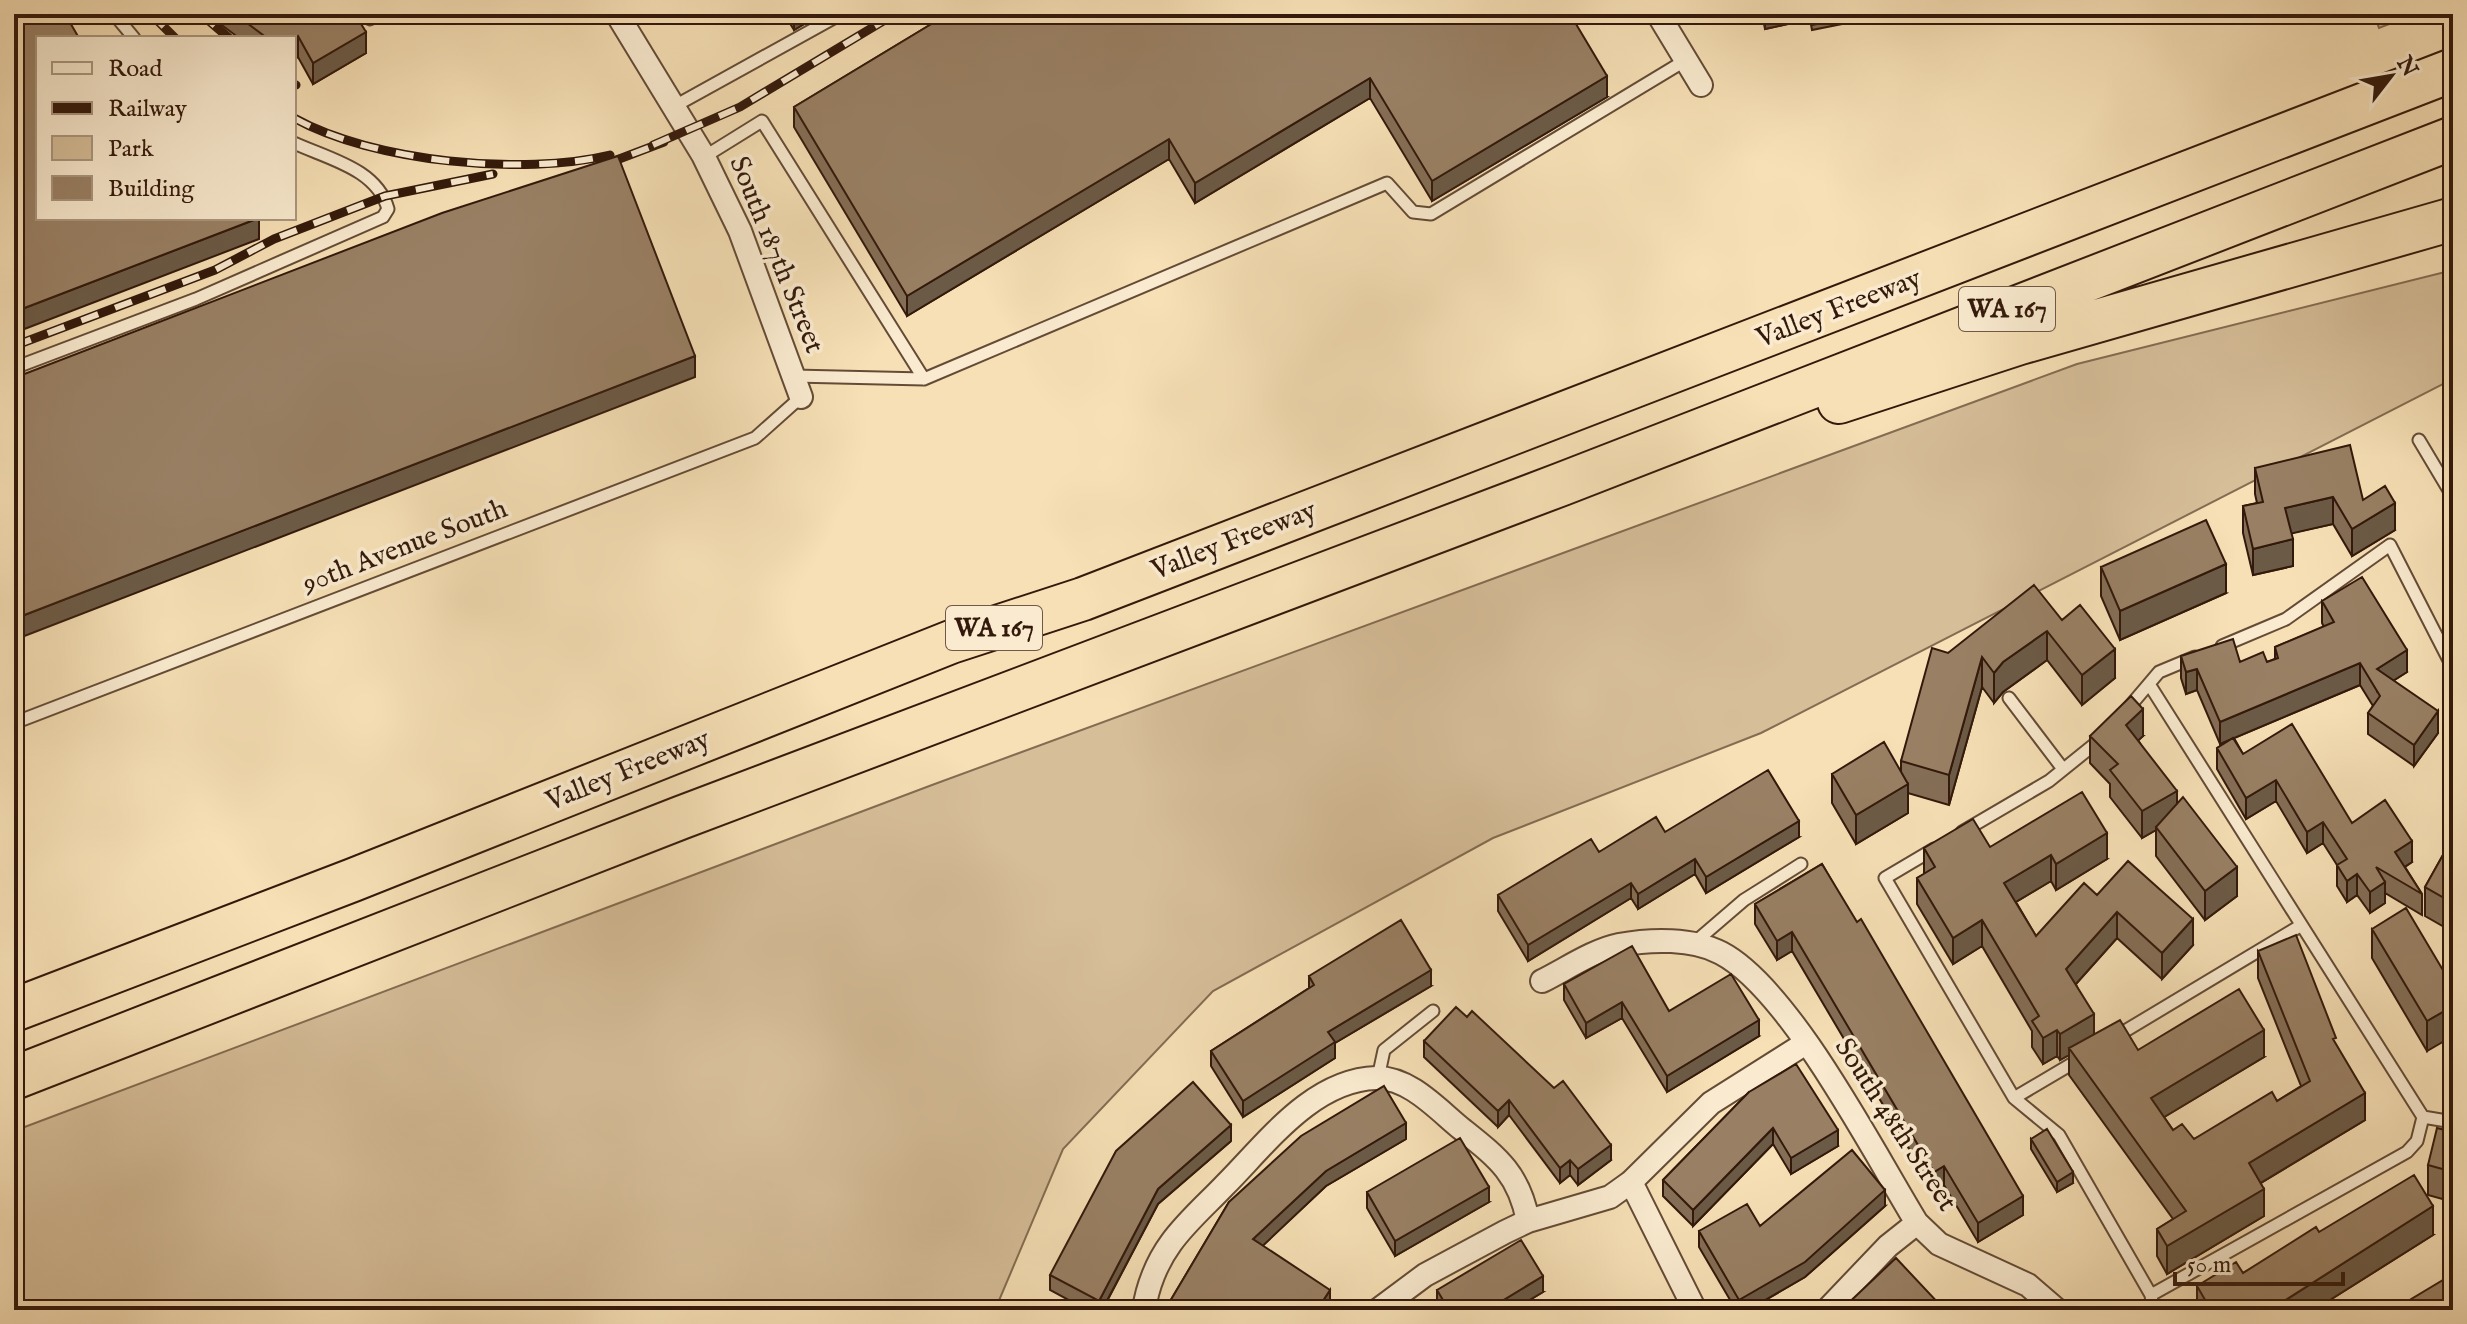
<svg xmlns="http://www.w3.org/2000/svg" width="2467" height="1324" viewBox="0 0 2467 1324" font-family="'IM FELL English',serif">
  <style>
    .green { fill: #d6be99; stroke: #846c52; stroke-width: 2 }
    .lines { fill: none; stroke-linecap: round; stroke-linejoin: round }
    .lane-casing { stroke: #644b36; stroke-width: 15 }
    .street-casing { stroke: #644b36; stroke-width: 26 }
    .highway-casing { stroke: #33190b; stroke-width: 46 }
    .lane { stroke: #faebd0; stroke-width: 11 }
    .street { stroke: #faebd0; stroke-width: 22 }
    .highway { stroke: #f7e0b6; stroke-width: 42 }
    .rail-casing { stroke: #33190b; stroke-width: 9 }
    .rail { stroke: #faebd0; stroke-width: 6; stroke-dasharray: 18; stroke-linecap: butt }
    .wall { fill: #846e56; stroke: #33190b; stroke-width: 2 }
    .shaded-wall { fill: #6b5a46; stroke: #33190b; stroke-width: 2 }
    .building { fill: #998064; stroke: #33190b; stroke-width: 2 }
    .labels { text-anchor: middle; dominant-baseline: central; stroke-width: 7; stroke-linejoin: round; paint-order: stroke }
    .shield { fill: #faebd0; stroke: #6f5846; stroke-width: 2 }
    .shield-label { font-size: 26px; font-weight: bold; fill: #33190b }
    .street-label { font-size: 28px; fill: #33190b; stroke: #faebd0 }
  </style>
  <rect width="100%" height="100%" fill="#f7e0b6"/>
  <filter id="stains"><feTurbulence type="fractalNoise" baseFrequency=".0025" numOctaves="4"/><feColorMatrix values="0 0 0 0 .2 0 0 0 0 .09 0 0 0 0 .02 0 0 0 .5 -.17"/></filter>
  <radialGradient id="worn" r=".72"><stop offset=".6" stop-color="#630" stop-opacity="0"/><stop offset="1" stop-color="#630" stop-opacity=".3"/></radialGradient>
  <path class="green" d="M2374,14H2415L2379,28Z
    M2453,270V379L1761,733L1493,838L1213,991L1063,1149L995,1310H14V1131L932,785L2077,364Z"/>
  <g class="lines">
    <defs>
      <path id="lane" d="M114,14L134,38
        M370,19L378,14
        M673,107L841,14
        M704,157L762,121L924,379L1387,183L1413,212L1431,214L1686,60
        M14,368L196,299L383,217L388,209C377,169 329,159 294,143
        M794,376L924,379
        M2419,440L2453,497
        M2222,646L2286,619L2390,545L2453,668
        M2149,684L2423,1117L2417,1141L2407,1152L2151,1295
        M2009,698L2063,769
        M2125,712L2159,672L2195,657
        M14,723L755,438L801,397
        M1962,832L2049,781L2101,739
        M1934,849L1885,878L2014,1098L2059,1135L2151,1295L2153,1310
        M1694,943L1744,900L1801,864
        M2115,1037L2300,926
        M1378,1078L1384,1050L1433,1011
        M2014,1098L2080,1059
        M2423,1117L2453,1122"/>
      <path id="street" d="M617,14L703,155L740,231L801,397
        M1658,14L1701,85
        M1542,981C1566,969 1594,950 1619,945C1651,939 1693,938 1721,953C1790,989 1874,1153 1917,1223L1939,1244L2028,1285L2057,1310
        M1631,1182L1695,1310
        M1144,1310C1147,1287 1157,1262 1171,1243C1186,1222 1207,1204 1225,1185C1266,1144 1312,1080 1376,1078C1410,1077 1439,1111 1463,1130C1498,1158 1519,1174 1528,1221
        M1378,1310L1425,1275L1505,1232L1528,1221L1610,1197L1631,1182L1711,1103L1806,1043
        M1827,1310L1888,1246L1917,1223"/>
      <path id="highway" d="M1839,402L2020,343L2453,219
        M14,1010L353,880L951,642L1083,599L2453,70
        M14,1078L680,818L1562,484L2453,138"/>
    </defs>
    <use href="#lane" class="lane-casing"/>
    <use href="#street" class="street-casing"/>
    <use href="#highway" class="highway-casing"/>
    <use href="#lane" class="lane"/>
    <use href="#street" class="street"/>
    <use href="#highway" class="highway"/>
    <defs>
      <path id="rail" d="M151,14L175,38
        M201,14L229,38
        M294,84L296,85
        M294,118C373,162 523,176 610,155
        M653,145L740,107L895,14
        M598,167L664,142
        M14,346L215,270L274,239L385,196L493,174"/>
    </defs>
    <use href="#rail" class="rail-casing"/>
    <use href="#rail" class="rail"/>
  </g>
  <path class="wall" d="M207,14H365L358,19L366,53L313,84L298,57L294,59V38H239Z
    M784,14H821L794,30Z
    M948,14L1607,97L1432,201L1370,98L1195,203L1169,159L907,316L794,127V107Z
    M1762,14H1892L1812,30L1810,19L1765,29Z
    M2255,468L2363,500L2395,530L2352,556L2333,524L2291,533L2293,566L2253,575L2243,533V506L2257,503L2255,494Z
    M2101,567L2226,593L2120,640L2101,596Z
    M2322,601L2407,672L2393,681L2438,733L2414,766L2368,734V713L2373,706L2360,685L2234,738L2243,754L2412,862L2405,867L2422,894V915L2385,893V903L2370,913L2357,895L2347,902L2337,886V865L2323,843L2307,853L2276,801L2246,819L2217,769V748L2232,739L2220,744L2197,690L2186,694L2181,678V656L2240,662H2267L2275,659V647L2324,627L2322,623Z
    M2062,620L2115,678L2082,705L2047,660L2003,692L1994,703L1982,687L1949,805L1908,793V813L1856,844L1832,803V774L1901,771V761L1948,653Z
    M2090,736H2143L2138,740L2177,804L2237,896L2205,920L2156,856V830L2142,838L2110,797V784L2090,763Z
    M1665,832L1799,837L1706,893L1695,874L1638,909L1631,898L1528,961L1498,911V895L1599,852Z
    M2453,837V932L2425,916V887Z
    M1990,847L2107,859L2056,890L2051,881L2016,902L2036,936L2097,895L2193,945L2162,979L2117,938L2076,984L2094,1034L2138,1050L2264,1057L2164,1117L2173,1130L2194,1139L2277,1101L2301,1086L2258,978V951L2336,1045L2365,1120L2261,1183L2264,1216L2167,1274L2157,1256V1229L2173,1219L2069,1075V1055L2060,1060L2057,1056L2043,1064L2032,1047V1031L1982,946L1953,964L1917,904V878L1924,874V848Z
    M1822,864L2023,1215L1978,1242L1944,1185L1934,1191L1792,951L1777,960L1755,924V904Z
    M2372,929L2453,987L2427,1051L2372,958Z
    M1309,976L1431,986L1335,1043V1058L1243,1117L1211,1066V1051L1309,988Z
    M1564,984L1669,1011L1759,1036L1667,1092L1622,1018L1586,1038L1564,1000Z
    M1424,1041L1611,1160L1578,1185L1570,1175L1560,1183L1509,1115L1498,1127L1424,1057Z
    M1749,1092L1838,1146L1791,1174L1773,1144L1693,1226L1663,1196V1180Z
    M2453,1132V1202L2428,1195V1165Z
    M1406,1139L1326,1186L1262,1246L1330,1306L1328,1310H1169V1303L1229,1202Z
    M2031,1139L2073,1183L2057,1192L2031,1149Z
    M1231,1141L1158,1204L1104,1307L1114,1310H1087L1050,1290V1275Z
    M1367,1192L1489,1202L1395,1256L1367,1208Z
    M1885,1206L1805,1277L1748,1310H1736L1699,1247V1231L1760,1226Z
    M2319,1232L2433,1235L2314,1310H2197V1286L2243,1273Z
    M1437,1290L1543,1292L1513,1310H1439L1437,1306Z"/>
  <path class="shaded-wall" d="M350,14H365L350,26Z
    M794,14H821L794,30Z
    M1810,14V19L1765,29V23Z
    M366,32V53L313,84V63Z
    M298,36V57L294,59V39Z
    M1607,76V97L1432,201V181Z
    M1370,78V98L1195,203V183Z
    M1169,139V159L907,316V296Z
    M259,218V239L14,333V312Z
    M695,356V377L14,640V619Z
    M2333,497V524L2285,535V508Z
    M2395,503V530L2352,556V529Z
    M2293,539V566L2253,575V549Z
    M2226,564V593L2120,640V611Z
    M2047,631V660L2003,692L1994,703V673L2003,662Z
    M2115,649V678L2082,705V675Z
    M2407,650V672L2377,691V669Z
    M1982,657V687L1949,805V775Z
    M2360,663V685L2220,744V722Z
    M2197,669V690L2186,694V672Z
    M2143,709V736L2126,752V725Z
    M2438,711V733L2414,766V745Z
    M2276,780V801L2246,819V798Z
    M1908,784V813L1856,844V815Z
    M2177,791V818L2156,827V830L2142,838V811Z
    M1799,821V837L1706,893V877Z
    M2323,822V843L2307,853V832Z
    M2107,833V859L2056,890V864Z
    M2412,841V862L2395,873V852Z
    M2051,855V881L2004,909V883Z
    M1695,859V874L1638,909V894Z
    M2237,867V896L2205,920V891Z
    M2357,874V895L2347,902V881Z
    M2385,882V903L2370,913V892Z
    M1631,883V898L1528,961V945Z
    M2117,912V938L2066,995V969Z
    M2193,919V945L2162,979V953Z
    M1982,920V946L1953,964V938Z
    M1792,932V951L1777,960V941Z
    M1431,970V986L1335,1043V1058L1243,1117V1101L1328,1032Z
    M1622,1002V1018L1586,1038V1023Z
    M2453,1006V1036L2427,1051V1021Z
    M2094,1014V1040L2069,1048V1055L2060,1060V1034Z
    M1759,1020V1036L1667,1092V1076Z
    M2057,1030V1056L2043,1064V1038Z
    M2264,1030V1057L2151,1125V1098Z
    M2365,1093V1120L2249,1190V1163Z
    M1509,1100V1115L1498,1127V1111Z
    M1406,1123V1139L1326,1186L1253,1255V1239L1326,1171Z
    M1231,1125V1141L1158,1204L1102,1310H1099V1301L1158,1189Z
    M1773,1128V1144L1693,1226V1210Z
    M1838,1130V1146L1791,1174V1158Z
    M1611,1145V1160L1578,1185V1169Z
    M1570,1160V1175L1560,1183V1168Z
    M1944,1166V1185L1934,1191V1172Z
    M2073,1172V1183L2057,1192V1182Z
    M1489,1187V1202L1395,1256V1241Z
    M2264,1189V1216L2167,1274V1246Z
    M1885,1190V1206L1805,1277L1748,1310H1739V1300Z
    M2023,1196V1215L1978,1242V1223Z
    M2433,1206V1235L2314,1310H2270Z
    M1543,1276V1292L1513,1310H1487Z
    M1330,1290V1306L1328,1310H1317Z"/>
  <path class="building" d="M21,14H65L79,38H38V218H259L14,312V18Z
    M235,14H355L366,32L313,63L298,36L294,39L267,38Z
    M948,14H1570L1607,76L1432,181L1370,78L1195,183L1169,139L907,296L794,107Z
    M1763,14H1810L1765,23Z
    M1810,14H1865L1812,25Z
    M618,156L695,356L14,619V378L442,213Z
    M2350,445L2363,500L2385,486L2395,503L2352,529L2333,497L2285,508L2293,539L2253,549L2243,506L2263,502L2255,468Z
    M2206,520L2226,564L2120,611L2101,567Z
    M2362,577L2407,650L2377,669L2438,711L2414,745L2368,713L2380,696L2360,663L2220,722L2197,669L2186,672L2181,656L2233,639L2240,662L2263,652L2267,662L2278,658L2275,647L2334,622L2322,601Z
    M2034,585L2062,620L2080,605L2115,649L2082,675L2047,631L2003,662L1994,673L1982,657L1949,775L1901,761L1932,648L1948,653Z
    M2131,696L2143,709L2126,725L2177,791L2142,811L2110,770L2118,764L2090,736Z
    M2292,724L2352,823L2385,800L2412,841L2395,852L2422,894L2376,867L2385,882L2370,892L2357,874L2347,881L2337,865L2347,859L2323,822L2307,832L2276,780L2246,798L2217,748L2233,738L2243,754Z
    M1884,742L1908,784L1856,815L1832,774Z
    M1768,770L1799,821L1706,877L1695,859L1638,894L1631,883L1528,945L1498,895L1591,839L1599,852L1656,817L1665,832Z
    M2082,792L2107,833L2056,864L2051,855L2004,883L2036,936L2084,883L2097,895L2128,861L2193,919L2162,953L2117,912L2066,969L2094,1014L2060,1034L2057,1030L2043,1038L2032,1021L2039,1016L1982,920L1953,938L1917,878L1935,867L1924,848L1973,819L1990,847Z
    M2183,797L2237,867L2205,891L2156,827Z
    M2453,837V903L2425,887Z
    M1822,864L1857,922L1861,919L2023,1196L1978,1223L1944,1166L1934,1172L1792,932L1777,941L1755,904Z
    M2406,908L2453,987V1006L2427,1021L2372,929Z
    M1401,920L1431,970L1328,1032L1335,1042L1243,1101L1211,1051L1314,985L1309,976Z
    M2296,935L2336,1038L2333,1039L2365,1093L2249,1163L2264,1189L2167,1246L2157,1229L2186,1211L2069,1048L2120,1020L2138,1050L2239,989L2264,1030L2151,1098L2173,1130L2182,1124L2194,1139L2272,1092L2277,1101L2310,1081L2258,951Z
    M1632,946L1669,1011L1731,974L1759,1020L1667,1076L1622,1002L1586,1023L1564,984Z
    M1456,1007L1467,1017L1472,1011L1554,1088L1563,1081L1611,1145L1578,1169L1570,1160L1560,1168L1509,1100L1498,1111L1424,1041Z
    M1796,1064L1838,1130L1791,1158L1773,1128L1693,1210L1663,1180L1749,1092Z
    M1193,1082L1231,1125L1158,1189L1099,1301L1050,1275L1116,1151Z
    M1384,1086L1406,1123L1326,1171L1253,1239L1330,1290L1317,1310H1180L1169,1303L1229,1202L1301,1136Z
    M2437,1128L2453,1132V1172L2428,1165Z
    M2047,1129L2073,1172L2057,1182L2031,1139Z
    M1460,1138L1489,1187L1395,1241L1367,1192Z
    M1852,1150L1885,1190L1805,1262L1739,1300L1699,1231L1747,1204L1760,1226Z
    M2414,1175L2433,1206L2270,1310H2211L2197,1286L2236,1262L2243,1273L2316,1227L2319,1232Z
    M1521,1240L1543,1276L1487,1310H1449L1437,1290Z
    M1896,1258L1942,1307L1939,1310H1841Z
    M2453,1274V1310H2393Z
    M1110,1303L1114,1310H1100Z"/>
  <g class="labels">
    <g class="shield">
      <rect x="1959" y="287" width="96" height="44" rx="6"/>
      <rect x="946" y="606" width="96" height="44" rx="6"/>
    </g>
    <g class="shield-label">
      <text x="2007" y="309">WA 167</text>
      <text x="994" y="628">WA 167</text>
    </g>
    <g class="street-label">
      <text transform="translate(776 255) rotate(68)">South 187th Street</text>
      <text transform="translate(1839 309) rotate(-21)">Valley Freeway</text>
      <text transform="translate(1234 541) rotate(-21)">Valley Freeway</text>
      <text transform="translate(405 547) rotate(-21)">90th Avenue South</text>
      <text transform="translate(628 771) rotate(-22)">Valley Freeway</text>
      <text transform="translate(1895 1125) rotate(57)">South 48th Street</text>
    </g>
  </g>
  <rect width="2467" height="1324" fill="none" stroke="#f7e0b6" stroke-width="48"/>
  <rect x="16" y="16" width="2435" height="1292" fill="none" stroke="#33190b" stroke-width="4"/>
  <rect x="24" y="24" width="2419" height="1276" fill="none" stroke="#33190b" stroke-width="2"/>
  <rect x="36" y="36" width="260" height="184" fill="#faebd0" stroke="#aa9781" stroke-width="2"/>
  <rect x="52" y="62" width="40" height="12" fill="#faebd0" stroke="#aa9781" stroke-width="2"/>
  <text x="108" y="76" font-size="24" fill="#33190b">Road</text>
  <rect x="52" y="102" width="40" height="12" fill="#33190b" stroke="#aa9781" stroke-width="2"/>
  <text x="108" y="116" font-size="24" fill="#33190b">Railway</text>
  <rect x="52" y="136" width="40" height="24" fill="#d6be99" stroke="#aa9781" stroke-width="2"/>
  <text x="108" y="156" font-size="24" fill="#33190b">Park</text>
  <rect x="52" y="176" width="40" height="24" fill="#998064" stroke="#aa9781" stroke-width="2"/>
  <text x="108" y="196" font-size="24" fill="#33190b">Building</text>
  <g transform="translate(2391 76) rotate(59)" stroke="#faebd0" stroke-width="6" paint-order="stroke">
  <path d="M0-6L14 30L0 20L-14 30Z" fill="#33190b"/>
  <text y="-12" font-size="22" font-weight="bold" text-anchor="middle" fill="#33190b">N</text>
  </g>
  <path d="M2175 1272v12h168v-12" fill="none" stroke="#33190b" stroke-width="4"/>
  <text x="2187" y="1272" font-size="24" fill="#33190b" stroke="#faebd0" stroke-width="6" paint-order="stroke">50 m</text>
  <rect width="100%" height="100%" filter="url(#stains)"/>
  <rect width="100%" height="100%" fill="url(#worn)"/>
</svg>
